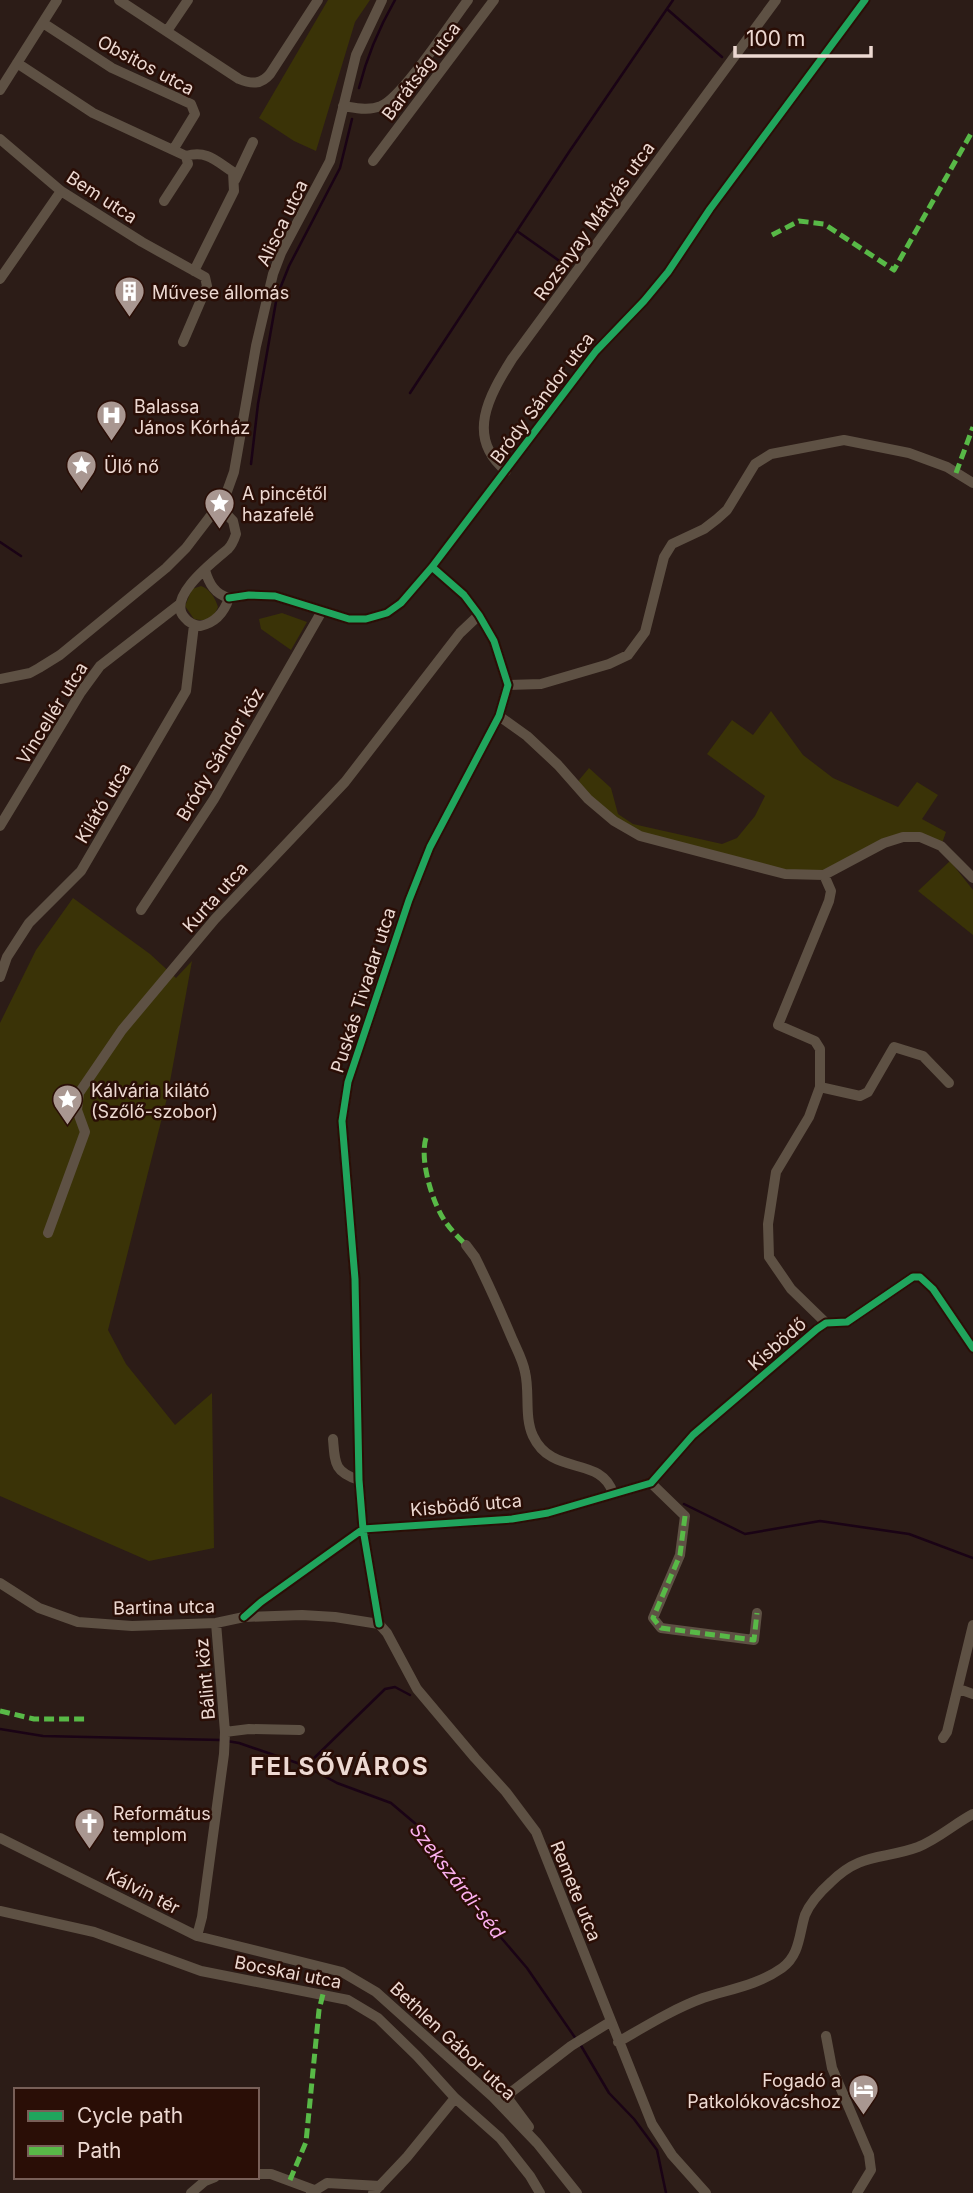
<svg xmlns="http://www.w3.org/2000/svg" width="973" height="2193" viewBox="0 0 973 2193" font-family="Inter,sans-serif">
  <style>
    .green { fill: #3a3307 }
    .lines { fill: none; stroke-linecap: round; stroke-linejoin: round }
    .stream { stroke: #1a0315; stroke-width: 2.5 }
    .minor { stroke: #5e5144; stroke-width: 10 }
    .quiet { stroke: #58b947; stroke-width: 5; stroke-dasharray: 10 5; stroke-linecap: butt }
    .cycleway-casing { stroke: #2a0e06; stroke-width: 11 }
    .cycleway { stroke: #20a55d; stroke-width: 7 }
    .labels { text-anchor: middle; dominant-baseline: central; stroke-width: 5; stroke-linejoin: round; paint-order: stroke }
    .street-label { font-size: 18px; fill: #edd9d2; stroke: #2a0e06 }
    .poi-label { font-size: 18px; fill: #edd9d2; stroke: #2a0e06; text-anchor: start }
    .water-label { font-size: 19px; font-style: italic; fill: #fcb0ef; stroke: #2a0e06 }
    .district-label { font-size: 24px; font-weight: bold; letter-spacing: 2px; fill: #edd9d2; stroke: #2a0e06 }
  </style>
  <rect width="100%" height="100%" fill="#2c1c17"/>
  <path class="green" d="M328,0H370L355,22L316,151L294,141L259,118Z
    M201,586C209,588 216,599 218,607C213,619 205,622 194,619L185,606L192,589Z
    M282,613L307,622L291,650L261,629L259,619Z
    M771,711L803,755L833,778L898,807L917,782L938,795L922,819L946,832L941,846L903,837L824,875L785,874L640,836L575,785L589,768L611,788L618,814L633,824L722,844L737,838L755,816L765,796L707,754L732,720L753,735Z
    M950,861L973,890V935L918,891Z
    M73,898L150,954L176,978L192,961L167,1098L108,1330L126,1364L175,1425L212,1393L214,1548L149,1561L0,1496V1023L36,950Z"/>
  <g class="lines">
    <path class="stream" d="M667,9L722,57
      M359,88C367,56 379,28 395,0
      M517,231L568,267
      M410,393L569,152L673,0
      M251,464L258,404L277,296L289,266L340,168L352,119
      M0,542L21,556
      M684,1504L745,1534L820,1521L909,1534L973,1558
      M0,1729L43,1736L221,1740
      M227,1741L239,1743L306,1766L337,1783L391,1803L417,1825L465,1887L486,1920L527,1968L576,2039
      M307,1765L385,1689L395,1687L410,1695
      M580,2044L609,2093L634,2119L657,2150L666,2193"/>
    <path class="minor" d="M119,0L239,79C251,84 261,85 270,74L318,0
      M43,23L112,68L191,104L195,114L173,150
      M167,31L188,0
      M17,63L93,113L186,156L188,164L164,201
      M0,90L57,0
      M343,106C356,108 369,111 381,106C402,98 452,21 468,0
      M0,139L61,191L142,242L205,277L207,286L183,342
      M186,156C207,150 216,161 233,172L234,191L194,271
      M373,161L494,0
      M235,180L253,142
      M0,279L61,191
      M506,471C465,437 489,396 512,359L776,0
      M205,570C209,584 215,594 229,598C224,613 215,623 200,626C193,625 189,623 185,618C165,598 214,561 228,549C232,545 234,540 236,534L233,521L219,506
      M229,598L249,595L275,596L349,619H366L387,613L401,603L432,567L596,351L644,301L668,272L710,209L865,0
      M0,679L30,673L39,668L60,655L166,568L186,548L225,497L234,472L256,346L273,274L281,253L330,161L356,55L382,0
      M508,685L541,684L609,664L628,655L645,632L664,557L672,544L704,529L717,519L727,510L755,464L771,454L844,440L909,453L947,467L973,483
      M499,716L527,736L558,765L588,799L614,821L640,836L785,874L824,875L884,843L903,837H920L941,846L973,878
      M0,826L81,692L100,666L180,604
      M824,875L831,891L829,901L778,1025L815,1041L820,1049V1087L809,1117L776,1172L768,1224L769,1257L791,1289L826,1323
      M141,910L214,799L322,611
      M0,977L7,957L29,923L81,871L186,691L194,625
      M820,1087L860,1096L868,1092L894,1047L923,1056L949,1083
      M48,1233L85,1132L77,1110L79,1093L122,1030L215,919L345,782L460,633L479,615
      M466,1245L475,1257C488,1283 500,1310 511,1336C516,1348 523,1360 525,1372C530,1392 524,1417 533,1436C552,1477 601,1455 613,1493
      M333,1439C335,1463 334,1472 359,1480
      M651,1483L685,1516L680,1555L653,1618L661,1628L754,1640L757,1613
      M0,1583L39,1608L78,1622L132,1626L216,1623L244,1617L302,1615L335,1617L379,1624
      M244,1617L261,1602L363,1529L512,1519L548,1513L651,1483L693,1435L817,1329L826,1323L847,1322L913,1277H920L933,1289L973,1348
      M379,1624L363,1529L359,1480L355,1279L342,1121L348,1082L409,900L430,847L499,716L508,685L494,641L479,615L464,595L432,567
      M379,1624L387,1633L417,1689L475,1758L506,1792L536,1832L652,2124L672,2155L706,2193
      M959,1689L973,1694
      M225,1732L249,1729L300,1730
      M943,1738L947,1732L973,1625
      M0,1838L197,1936L342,1972L376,1992L493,2097L537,2143L577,2193
      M0,1911L94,1932L201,1971L348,2000L378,2018L417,2056L455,2098L500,2138L530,2176L540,2193
      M197,1936L202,1917L224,1754L225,1732L216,1623
      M826,2036L832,2068L869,2155L871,2170L857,2193
      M618,2042C646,2026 673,2009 703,1998C731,1989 758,1985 782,1968C800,1955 799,1934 805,1915C810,1903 821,1891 831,1882C861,1852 883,1860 918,1847C938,1839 954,1824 973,1814
      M510,2093L509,2100L529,2127
      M493,2097L510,2093L571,2046L610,2022
      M257,2174H271L314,2190
      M191,2193L205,2181L215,2177
      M311,2193L327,2183L380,2186
      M373,2193L407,2157L455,2098"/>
    <path class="quiet" d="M772,235L799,221L824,224L894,270L973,130
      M956,473L973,427
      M426,1138C419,1160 433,1206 447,1224C452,1231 459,1238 466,1245
      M685,1516L680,1555L653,1618L661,1628L754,1640L757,1613
      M0,1711L34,1719H88
      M290,2180L306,2142L319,2010L323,1994"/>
    <defs>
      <path id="cycleway" d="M229,598L249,595L275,596L349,619H366L387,613L401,603L432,567L596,351L644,301L668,272L710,209L865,0
        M244,1617L261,1602L363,1529L512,1519L548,1513L651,1483L693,1435L817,1329L826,1323L847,1322L913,1277H920L933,1289L973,1348
        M379,1624L363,1529L359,1480L355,1279L342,1121L348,1082L409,900L430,847L499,716L508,685L494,641L479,615L464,595L432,567"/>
    </defs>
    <use href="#cycleway" class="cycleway-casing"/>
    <use href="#cycleway" class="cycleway"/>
  </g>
  <defs>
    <symbol id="building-pin" viewBox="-11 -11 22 30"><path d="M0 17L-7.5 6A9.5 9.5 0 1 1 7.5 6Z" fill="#a99791" stroke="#2a0e06"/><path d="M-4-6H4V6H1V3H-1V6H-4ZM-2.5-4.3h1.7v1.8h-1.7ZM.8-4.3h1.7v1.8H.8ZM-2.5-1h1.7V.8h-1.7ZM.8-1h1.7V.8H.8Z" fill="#fff"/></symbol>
    <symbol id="hospital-pin" viewBox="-11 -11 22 30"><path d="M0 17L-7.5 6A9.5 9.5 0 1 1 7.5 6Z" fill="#a99791" stroke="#2a0e06"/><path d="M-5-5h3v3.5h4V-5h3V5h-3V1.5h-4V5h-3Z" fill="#fff"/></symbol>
    <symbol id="sight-pin" viewBox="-11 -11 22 30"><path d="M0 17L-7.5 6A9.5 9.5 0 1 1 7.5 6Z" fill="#a99791" stroke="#2a0e06"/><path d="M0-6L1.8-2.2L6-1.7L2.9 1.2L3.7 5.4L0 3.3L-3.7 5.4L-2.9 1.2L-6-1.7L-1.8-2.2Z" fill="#fff"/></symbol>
    <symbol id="church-pin" viewBox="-11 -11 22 30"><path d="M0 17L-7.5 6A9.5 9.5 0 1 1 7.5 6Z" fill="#a99791" stroke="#2a0e06"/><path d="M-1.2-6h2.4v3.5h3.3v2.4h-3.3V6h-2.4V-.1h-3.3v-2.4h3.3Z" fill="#fff"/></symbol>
    <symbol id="hotel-pin" viewBox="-11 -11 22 30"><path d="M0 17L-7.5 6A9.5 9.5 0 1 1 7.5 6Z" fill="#a99791" stroke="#2a0e06"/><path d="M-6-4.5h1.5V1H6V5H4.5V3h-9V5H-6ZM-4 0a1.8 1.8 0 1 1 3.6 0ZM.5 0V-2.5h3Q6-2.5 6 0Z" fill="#fff"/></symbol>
  </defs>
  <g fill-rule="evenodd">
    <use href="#building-pin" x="112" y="274" width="35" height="47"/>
    <use href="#hospital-pin" x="94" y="398" width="35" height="47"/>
    <use href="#sight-pin" x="64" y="448" width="35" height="47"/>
    <use href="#sight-pin" x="202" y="486" width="35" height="47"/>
    <use href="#sight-pin" x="50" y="1082" width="35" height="47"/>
    <use href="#church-pin" x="72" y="1806" width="35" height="47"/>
    <use href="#hotel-pin" x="846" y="2072" width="35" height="47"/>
  </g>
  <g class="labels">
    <g class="street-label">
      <text transform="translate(146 65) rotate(28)">Obsitos utca</text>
      <text transform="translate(421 71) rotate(-53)">Barátság utca</text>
      <text transform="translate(102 197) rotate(33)">Bem utca</text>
      <text transform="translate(594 221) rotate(-54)">Rozsnyay Mátyás utca</text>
      <text transform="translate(282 223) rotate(-64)">Alisca utca</text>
      <text transform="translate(542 398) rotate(-53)">Bródy Sándor utca</text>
      <text transform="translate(52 713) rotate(-58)">Vincellér utca</text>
      <text transform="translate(220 754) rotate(-59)">Bródy Sándor köz</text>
      <text transform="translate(103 803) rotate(-59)">Kilátó utca</text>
      <text transform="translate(215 897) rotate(-48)">Kurta utca</text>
      <text transform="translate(363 990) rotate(-72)">Puskás Tivadar utca</text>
      <text transform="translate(777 1344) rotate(-41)">Kisbödő</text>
      <text transform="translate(466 1505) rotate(-5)">Kisbödő utca</text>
      <text transform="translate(164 1607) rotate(-1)">Bartina utca</text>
      <text transform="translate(205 1679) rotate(-95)">Bálint köz</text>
      <text transform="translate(143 1891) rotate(27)">Kálvin tér</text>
      <text transform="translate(576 1891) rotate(68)">Remete utca</text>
      <text transform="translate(288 1972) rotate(11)">Bocskai utca</text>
      <text transform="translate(453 2041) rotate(43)">Bethlen Gábor utca</text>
    </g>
    <g class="poi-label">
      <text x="152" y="292">Művese állomás</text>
      <text x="134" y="406">Balassa<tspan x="134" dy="21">János Kórház</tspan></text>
      <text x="104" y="466">Ülő nő</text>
      <text x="242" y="493">A pincétől<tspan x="242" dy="21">hazafelé</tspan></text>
      <text x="91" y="1090">Kálvária kilátó<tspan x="91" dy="21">(Szőlő-szobor)</tspan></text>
      <text x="113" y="1813">Református<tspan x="113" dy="21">templom</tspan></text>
      <text x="841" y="2080" text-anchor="end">Fogadó a<tspan x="841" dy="21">Patkolókovácshoz</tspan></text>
    </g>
    <g class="water-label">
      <text transform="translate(457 1881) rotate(52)">Szekszárdi-séd</text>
    </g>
    <g class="district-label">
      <text x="340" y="1766">FELSŐVÁROS</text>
    </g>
  </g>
  <rect x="14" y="2088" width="245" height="91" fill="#2a0e06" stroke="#785f58" stroke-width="2"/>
  <rect x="28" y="2111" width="35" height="10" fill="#20a55d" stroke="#785f58" stroke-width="2"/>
  <text x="77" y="2123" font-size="21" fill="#edd9d2">Cycle path</text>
  <rect x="28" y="2146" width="35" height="10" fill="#58b947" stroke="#785f58" stroke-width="2"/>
  <text x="77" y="2158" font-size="21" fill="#edd9d2">Path</text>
  <path d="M735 46v10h136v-10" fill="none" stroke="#edd9d2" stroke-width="3.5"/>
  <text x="746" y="46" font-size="21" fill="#edd9d2" stroke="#2a0e06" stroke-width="5" paint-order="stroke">100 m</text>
</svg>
